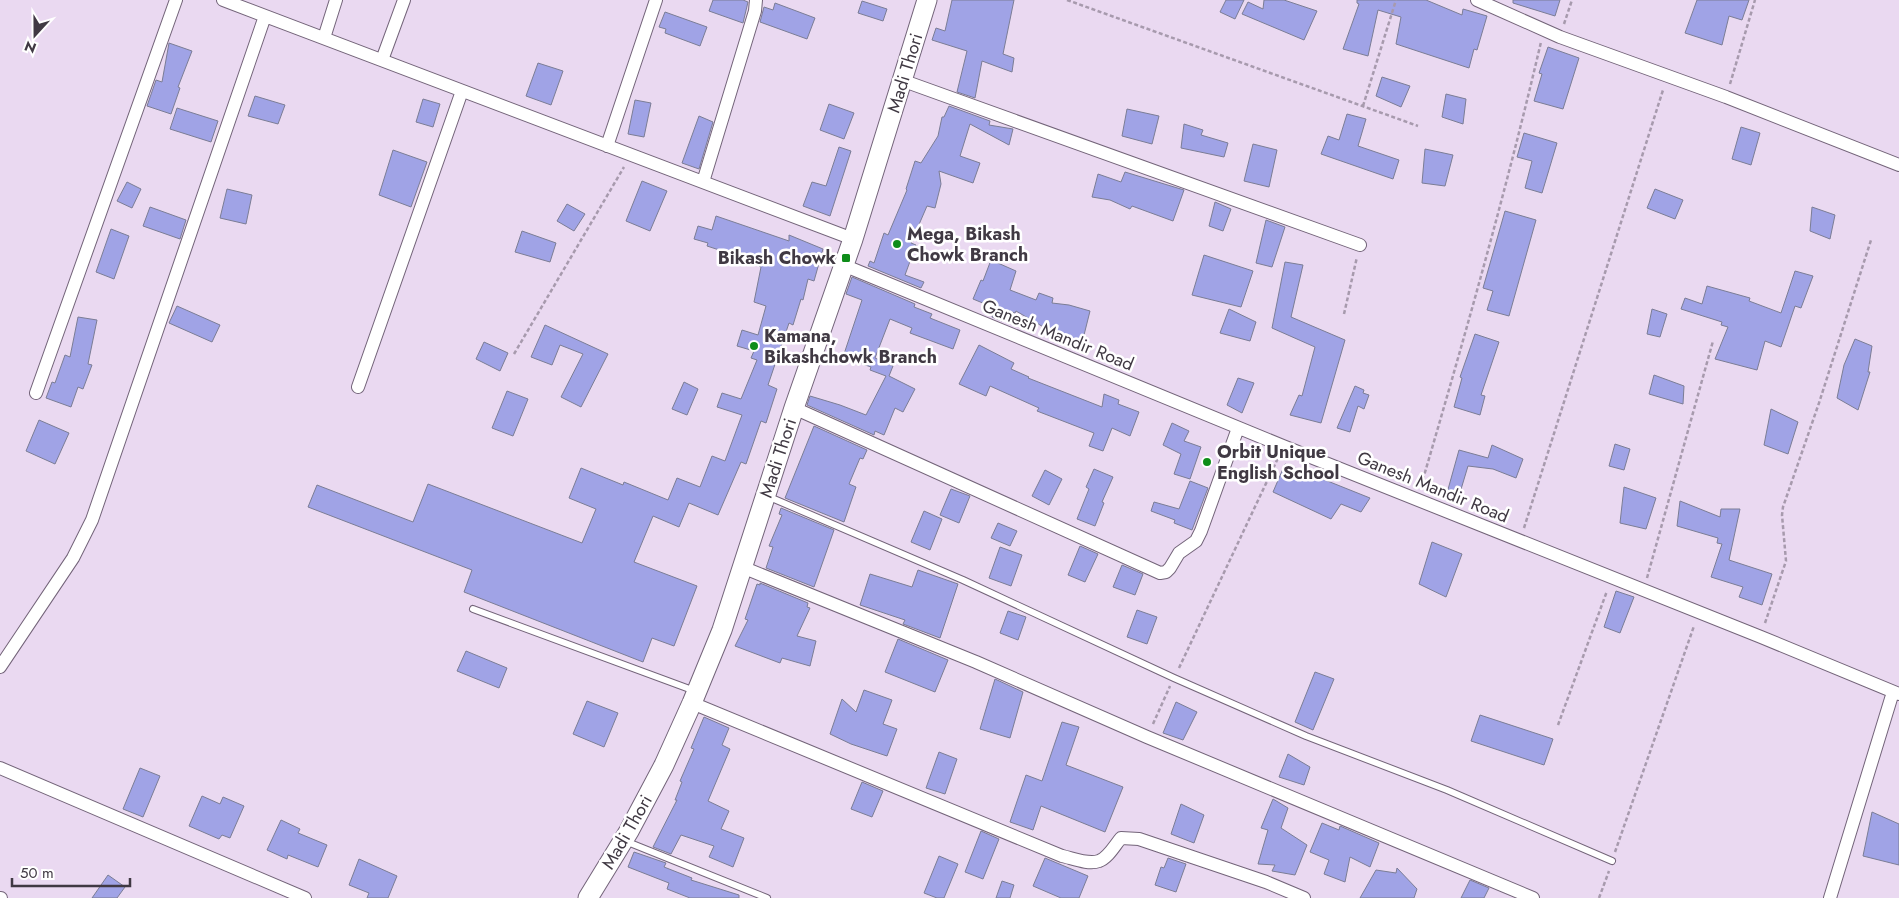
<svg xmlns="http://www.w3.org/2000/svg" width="1899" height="898" viewBox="0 0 1899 898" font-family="Jost,sans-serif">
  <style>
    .building { fill: #a0a3e6; stroke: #7b7d95 }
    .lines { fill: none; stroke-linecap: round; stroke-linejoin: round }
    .service-casing { stroke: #736479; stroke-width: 8 }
    .minor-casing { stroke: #736479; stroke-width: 14 }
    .secondary-casing { stroke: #736479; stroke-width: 21 }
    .path { stroke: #a79aad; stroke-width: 2.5; stroke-dasharray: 4 2.5; stroke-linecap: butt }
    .service { stroke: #fff; stroke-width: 6 }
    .minor { stroke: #fff; stroke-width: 12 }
    .secondary { stroke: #fff; stroke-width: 19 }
    .poi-dot { fill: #0e8d19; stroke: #fff; stroke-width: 2 }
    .labels { text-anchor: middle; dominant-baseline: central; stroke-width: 5; stroke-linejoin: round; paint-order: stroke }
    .street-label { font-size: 18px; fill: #403943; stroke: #fff }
    .poi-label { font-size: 18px; font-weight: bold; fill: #403943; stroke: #fff; text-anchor: start }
  </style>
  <rect width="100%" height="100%" fill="#ead9f1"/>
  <path class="building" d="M713,0H743L748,2L743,23L709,11Z
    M952,0H1014L1003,54L1014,58L1012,72L982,61L975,98L957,92L967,51L932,40L936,28L945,31Z
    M1226,0H1244L1235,19L1220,12Z
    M1264,0H1284L1317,11L1304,40L1242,14L1248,2L1263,9Z
    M1357,0H1426L1462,15L1463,9L1487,16L1477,50L1474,49L1469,68L1396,44L1401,17L1378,10L1368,56L1343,49L1359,4L1357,3Z
    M1513,0H1560L1555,16L1513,3Z
    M1697,0H1749L1742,20L1729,16L1722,45L1685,33Z
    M862,1L887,9L883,21L858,13Z
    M775,3L815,18L807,39L760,22L764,7L773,10Z
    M665,12L707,27L700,46L665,33L666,29L659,27Z
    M169,43L192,51L178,87L180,88L171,114L147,106L156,80L162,82Z
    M1548,47L1579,58L1563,109L1534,101L1542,74L1539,73Z
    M538,63L563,71L551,105L526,96Z
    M1382,77L1410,86L1401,107L1376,96Z
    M1446,94L1466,99L1463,124L1442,117Z
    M255,96L285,105L278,124L248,116Z
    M423,99L440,104L433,127L416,122Z
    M635,100L651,103L644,137L628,134Z
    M829,104L854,113L844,139L820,130Z
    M949,106L990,121L989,125L1013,129L1009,145L970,124L960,156L980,163L973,183L939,171L941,184L935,208L927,206L911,243L916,245L905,275L924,282L921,288L868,266L870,261L874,263L884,233L888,235L907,190L906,189L915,161L921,163L938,136L942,117H944Z
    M177,108L218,121L211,142L170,129Z
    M1127,109L1159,116L1152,144L1122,136Z
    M1347,114L1366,119L1358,146L1399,160L1393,179L1321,154L1328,136L1339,140Z
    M699,116L713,122L699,169L682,163Z
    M1184,124L1203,130L1201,135L1228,143L1224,157L1181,148Z
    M1741,127L1760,133L1751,165L1732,159Z
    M1524,133L1557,143L1542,193L1525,188L1532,161L1517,157Z
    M1253,144L1277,150L1269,187L1244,181Z
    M839,147L851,151L830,216L803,206L812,182L826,186Z
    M1425,149L1453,155L1445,186L1422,183Z
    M393,150L427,162L411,207L379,195Z
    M1125,172L1184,190L1173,221L1132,206L1130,209L1110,200L1092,197L1098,174L1121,182Z
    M642,181L667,191L650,231L626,221Z
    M127,182L141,189L132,208L117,201Z
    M227,189L252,195L246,224L220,218Z
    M1655,189L1683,200L1675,219L1647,208Z
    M1215,202L1231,209L1223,231L1209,226Z
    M567,204L585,214L574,231L557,221Z
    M150,207L186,220L180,239L143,226Z
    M1812,207L1835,215L1830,239L1810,231Z
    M1505,211L1536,220L1509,316L1487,310L1493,291L1483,288Z
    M716,216L789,241V235L823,249L814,281L808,279L803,300L801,299L793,325L789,323L768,385L777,389L766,423L761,421L746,464L741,462L718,515L689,503L679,527L653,516L634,562L697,586L674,646L652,638L643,662L464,592L472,570L308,507L317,485L413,522L428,484L582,543L596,509L569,498L581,468L623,485L624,482L668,500L677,478L700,487L712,456L725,461L742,415L717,407L722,393L741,399L757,360L751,358L754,351L737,346L742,330L758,335L766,306L754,302L761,267L759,266V263L707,246L708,243L694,239L698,226L712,230Z
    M1266,220L1285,227L1272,267L1256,263Z
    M111,229L129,236L114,279L96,272Z
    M522,231L556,243L550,262L515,252Z
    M1204,255L1253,271L1241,307L1192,295Z
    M991,260L1016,271L1010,290L1036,300L1039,293L1053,298L1052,303L1069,305L1090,311L1082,343L1052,332L1016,311L1015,313L1006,310L1002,321L992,317L995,308L973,299L981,280L983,281Z
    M1285,262L1303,265L1291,317L1345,340L1321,423L1290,415L1299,395L1302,396L1315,347L1272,328Z
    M1795,271L1813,276L1801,308L1795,306L1781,347L1765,341L1757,370L1715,359L1728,327L1721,325L1722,322L1681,309L1685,298L1702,304L1707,286L1750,298L1749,301L1781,313Z
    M852,277L915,304L914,307L932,314L930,318L960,330L953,349L910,333L912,328L890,319L875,358L893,366L889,376L915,389L903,412L895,408L884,435L875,431L874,435L807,405L810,396L840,405L866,415L886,376L870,370L871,367L843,357L862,300L846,294Z
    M177,306L220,325L212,342L169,323Z
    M1229,309L1256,322L1250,341L1220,333Z
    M1652,309L1667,314L1660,337L1647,334Z
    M78,317L97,320L88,364L92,365L83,389L78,387L71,407L46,398L52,382L55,383L65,355L70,357Z
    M545,325L608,354L581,407L561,397L583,354L560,345L552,365L531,357Z
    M1475,334L1499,342L1481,395L1485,396L1480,415L1454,407L1462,378L1460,377Z
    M1855,339L1872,346L1868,372H1870L1858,410L1837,398L1844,365Z
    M484,342L508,353L500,371L476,359Z
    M979,345L1014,363L1011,369L1029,377L1028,378L1102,407L1104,394L1119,400L1118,404L1139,412L1130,436L1112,428L1103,451L1089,446L1094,433L1037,411L1039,408L990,386L986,396L959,384Z
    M1654,375L1684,386L1683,404L1649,394Z
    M1238,378L1254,383L1242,413L1227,405Z
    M684,382L698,389L687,415L672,409Z
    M1355,386L1364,390L1363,393L1369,395L1364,409L1358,406L1350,432L1337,428Z
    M507,391L528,399L513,436L492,428Z
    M1771,409L1798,422L1788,454L1764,445Z
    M39,420L69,433L55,464L26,451Z
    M1172,423L1189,431L1184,441L1201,447L1190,479L1174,474L1181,454L1163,445Z
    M814,426L867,450L863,459L860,458L849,484L856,487L844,522L785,498Z
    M1615,444L1630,449L1624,470L1609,466Z
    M1492,445L1523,459L1516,478L1493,469L1468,466L1459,496L1447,493L1459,450L1488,458Z
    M1285,464L1370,498L1361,512L1341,504L1331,519L1273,492Z
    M1094,469L1113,477L1102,502L1104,503L1095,526L1077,519L1089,489L1086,487Z
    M1045,470L1062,479L1049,505L1032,496Z
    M1190,481L1208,488L1192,530L1174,523L1175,520L1151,511L1154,502L1179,509Z
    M1624,487L1656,498L1646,529L1620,523Z
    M951,489L970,496L959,523L940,515Z
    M1680,501L1720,517L1721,509H1740L1729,560L1772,574L1762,605L1739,597L1743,587L1711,577L1722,544L1717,543L1718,538L1677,526Z
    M781,508L834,530L814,587L766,568L773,547L769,546L782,515L779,514Z
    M924,511L942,519L930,550L911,542Z
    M998,523L1017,531L1010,546L991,538Z
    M1432,542L1462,554L1446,597L1419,584Z
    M1080,546L1098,554L1085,582L1068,575Z
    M1000,547L1022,555L1011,586L989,578Z
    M1122,565L1143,574L1135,595L1113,587Z
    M918,570L958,584L940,638L903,624L905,620L860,605L870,574L912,587Z
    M760,583L808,603L807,607L810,608L797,636L816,641L810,666L782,658L780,663L735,646L748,620L745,619L757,584L760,585Z
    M1616,591L1634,597L1620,633L1604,627Z
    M1137,610L1157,617L1147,644L1127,637Z
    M1008,611L1026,617L1018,640L1000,633Z
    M898,639L948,660L935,692L885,672Z
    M466,651L507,668L499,688L457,671Z
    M1315,672L1334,679L1313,730L1295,722Z
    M995,679L1023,692L1010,738L980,729Z
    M864,690L892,700L883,724L897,729L887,756L851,744L830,734L842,699L856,712Z
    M587,701L618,713L604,747L573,734Z
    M1176,702L1197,712L1183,740L1163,733Z
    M1480,715L1553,739L1544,765L1471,741Z
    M704,717L729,728L722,745L730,749L708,801L729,811L721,829L744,838L733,867L709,857L714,846L681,835L671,854L653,847L677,800H675L682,782L680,781L694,749L691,748Z
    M1062,722L1079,727L1066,765L1123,787L1105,832L1041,806L1033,830L1010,822L1026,775L1042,781Z
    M939,752L957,759L945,794L926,788Z
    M1288,754L1310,767L1304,785L1279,777Z
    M140,768L160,776L143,817L123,809Z
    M862,782L883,791L872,817L851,809Z
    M202,796L220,804L223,797L244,806L230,838L222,835L219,839L189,826Z
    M1273,799L1288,808L1281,828L1307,845L1295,875L1272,871L1275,865L1258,864L1268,830L1261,828Z
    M1181,804L1204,815L1194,843L1171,834Z
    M1872,812L1899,824V865L1863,856Z
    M281,820L300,829L298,833L327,845L318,867L288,855L287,859L267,850Z
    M1322,823L1339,830L1340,826L1379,843L1370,867L1350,857L1345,882L1324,874L1329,860L1310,852Z
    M981,831L999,839L983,879L965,872Z
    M634,852L666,863L664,867L692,878L691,880L739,895V898H690L667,889L669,883L628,867Z
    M939,856L958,864L944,898H937L924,893Z
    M1045,858L1088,876L1079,898H1061L1033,886Z
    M1168,858L1186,864L1176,892L1155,885L1161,867L1164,868Z
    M359,859L397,876L388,898H367L369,893L349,885Z
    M1397,868L1417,889L1414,898H1360L1376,870L1396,873Z
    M108,875L125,887L117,898H92Z
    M1470,880L1489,888L1484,898H1461Z
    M1002,881L1014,885L1010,898H996Z"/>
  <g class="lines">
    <defs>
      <path id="service" d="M767,496L963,580L1174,678L1306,736L1447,790L1612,861
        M473,609L695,691
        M625,841L767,898"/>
      <path id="minor" d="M223,0L853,239
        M1477,0L1560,37L1726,97L1899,165
        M324,38L336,0
        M382,60L404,0
        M904,81L1360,245
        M607,146L656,0
        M703,182L755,11L756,0
        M843,265L1283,446L1761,637L1899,694
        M358,387L462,91
        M36,393L176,0
        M794,408L1160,573L1166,572L1170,568L1179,553L1196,541L1201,531L1238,428
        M742,567L976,662L1147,737L1533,898
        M0,667L73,558L92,520L265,16
        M692,703L1062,856C1072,858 1088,865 1099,861C1108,858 1115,845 1121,838L1139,839L1266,882L1304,898
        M0,768L305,898
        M0,898H1
        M1830,898L1893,692"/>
      <path id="secondary" d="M588,898L629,831L664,765L692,703L722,630L794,408L853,239L927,0"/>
    </defs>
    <use href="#service" class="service-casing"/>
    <use href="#minor" class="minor-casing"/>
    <use href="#secondary" class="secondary-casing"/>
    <path class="path" d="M1067,0L1418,126
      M1564,24L1572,0
      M1730,84L1755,0
      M1363,106L1396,0
      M1344,314L1357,257
      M514,354L624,167
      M1421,486C1464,339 1506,192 1541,42
      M1524,528L1663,90
      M1647,578L1713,341
      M1765,623L1786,561L1782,515L1783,507L1819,403L1871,240
      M1179,668L1278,458
      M1153,724L1170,686
      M1558,725L1607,591
      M1615,852L1694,626
      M1599,898L1609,871"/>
    <use href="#service" class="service"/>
    <use href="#minor" class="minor"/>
    <use href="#secondary" class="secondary"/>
  </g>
  <g class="poi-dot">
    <circle cx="897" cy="244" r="5"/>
    <rect x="841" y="253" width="10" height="10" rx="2.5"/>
    <circle cx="754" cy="346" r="5"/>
    <circle cx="1207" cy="462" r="5"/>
  </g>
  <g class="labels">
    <g class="street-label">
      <text transform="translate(905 73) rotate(-73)">Madi Thori</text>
      <text transform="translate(1058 335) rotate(22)">Ganesh Mandir Road</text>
      <text transform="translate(778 458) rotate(-72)">Madi Thori</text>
      <text transform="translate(1433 487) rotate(22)">Ganesh Mandir Road</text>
      <text transform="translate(627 832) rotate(-60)">Madi Thori</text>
    </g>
    <g class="poi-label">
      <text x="907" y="234">Mega, Bikash<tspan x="907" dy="21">Chowk Branch</tspan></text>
      <text x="836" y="258" text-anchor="end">Bikash Chowk</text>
      <text x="764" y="336">Kamana,<tspan x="764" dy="21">Bikashchowk Branch</tspan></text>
      <text x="1217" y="452">Orbit Unique<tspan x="1217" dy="21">English School</tspan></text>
    </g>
  </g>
  <g transform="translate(35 35) rotate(201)" stroke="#ffffff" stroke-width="4" paint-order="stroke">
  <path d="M0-4L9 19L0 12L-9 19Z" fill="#403943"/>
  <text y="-8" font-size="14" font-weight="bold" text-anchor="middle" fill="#403943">N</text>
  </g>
  <path d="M12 878v8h118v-8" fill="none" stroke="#403943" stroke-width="2.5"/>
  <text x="20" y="878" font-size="15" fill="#403943" stroke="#ffffff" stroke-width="4" paint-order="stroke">50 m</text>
</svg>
